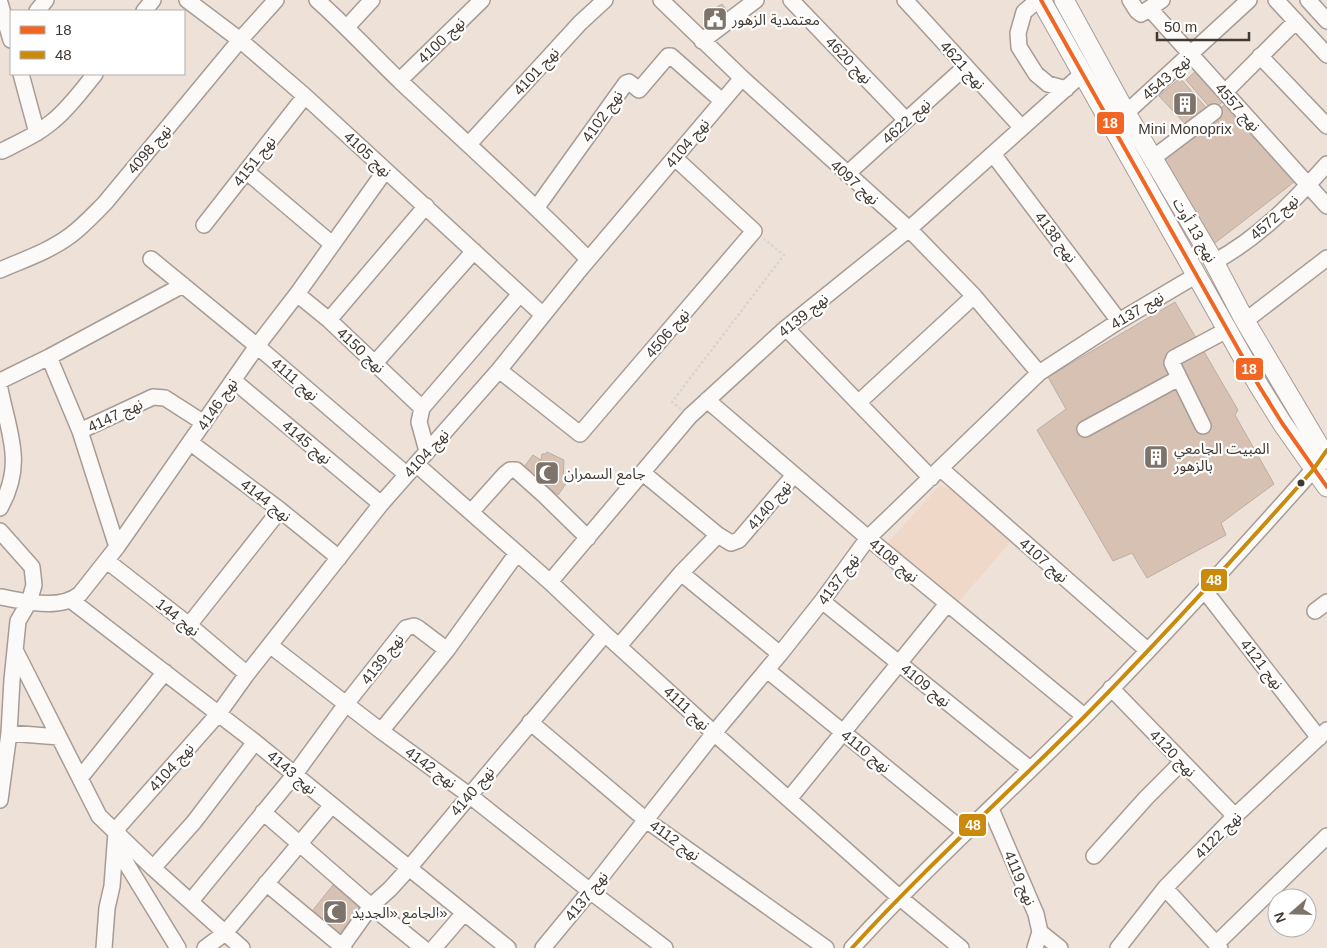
<svg xmlns="http://www.w3.org/2000/svg" width="1327" height="948" viewBox="0 0 1327 948" font-family="Helvetica,'Noto Sans Arabic',sans-serif">
  <style>
    .built { fill: #efd8c8 }
    .building { fill: #d6c1b2; stroke: #b9aea8 }
    .lines { fill: none; stroke-linecap: round; stroke-linejoin: round }
    .minor-casing { stroke: #a69c95; stroke-width: 18 }
    .major-casing { stroke: #a69c95; stroke-width: 21 }
    .path { stroke: #d8d4d2; stroke-width: 2.5; stroke-dasharray: 2.5 2.5; stroke-linecap: butt }
    .minor { stroke: #fcfaf9; stroke-width: 15 }
    .major { stroke: #fcfaf9; stroke-width: 19 }
    .bus-1-casing { stroke: #fff; stroke-width: 8 }
    .bus-2-casing { stroke: #fff; stroke-width: 8 }
    .bus-1 { stroke: #f26522; stroke-width: 4 }
    .bus-2 { stroke: #ca8a0c; stroke-width: 4 }
    .bus-dot { fill: #413831; stroke: #fff; stroke-width: 2 }
    .labels { text-anchor: middle; dominant-baseline: central; stroke-width: 4.5; stroke-linejoin: round; paint-order: stroke }
    .poi-label { font-size: 15px; fill: #413831; stroke: #fff; text-anchor: start }
    .street-label { font-size: 15px; fill: #413831; stroke: #fff }
    .line-badge { stroke: #fff; stroke-width: 2 }
    .badge-label { font-size: 14px; text-anchor: middle; font-weight: bold; fill: #fff }
  </style>
  <rect width="100%" height="100%" fill="#eee1d8"/>
  <path class="built" d="M940,485L951,490L1012,540L954,607L883,548Z"/>
  <path class="building" d="M722,4L729,13L713,25L707,13Z
    M1199,68L1225,100L1212,110L1186,80Z
    M1180,78L1210,112L1189,128L1159,96Z
    M1228,102L1298,179L1211,246L1163,156Z
    M1175,302L1238,410L1235,415L1274,484L1221,523L1226,535L1147,578L1132,553L1113,561L1037,430L1066,409L1048,377Z
    M547,452L564,460L563,479L568,481L558,495L524,467L533,455L541,460L542,454H545Z
    M333,885L361,909L336,937L309,915Z"/>
  <g class="lines">
    <defs>
      <path id="minor" d="M187,0L240,40L305,96L543,315
        M317,0C346,26 373,55 401,82C464,141 528,198 588,259
        M661,0L742,78L909,229L974,296L1039,373
        M791,0L906,120
        M905,0L1022,128
        M1038,0L1024,12L1018,33L1019,47L1036,74L1048,84L1066,89
        M1130,0L1137,11L1141,14L1162,0
        M1276,0L1327,55
        M1308,0L1327,21
        M0,3L11,40
        M1150,9L1327,206
        M37,11L46,0
        M144,11L153,0
        M347,27L372,0
        M702,41L756,0
        M1260,56L1327,126
        M21,74L37,133
        M400,80L482,0
        M1225,92L1296,21
        M1126,113L1249,0
        M469,144L580,23L605,0
        M2,151C20,142 38,134 53,121C69,108 82,90 95,74
        M993,154L1119,321
        M1153,158L1214,112
        M246,171L332,244
        M847,174L965,67
        M537,207L626,83L629,82L639,90L668,56H671L722,101
        M204,225L305,96
        M151,259L257,346L406,474
        M1214,262C1260,237 1292,203 1327,164
        M0,270C23,260 50,251 71,235C83,226 94,214 105,203L240,40L276,0
        M297,294L329,320L422,408
        M329,320L426,206
        M1245,321L1327,258
        M786,328L931,478
        M49,357L80,431
        M375,363L474,251
        M499,370L580,434L754,231L675,158
        M233,380L381,504
        M0,381L49,357L183,285
        M0,389C9,434 25,464 0,508
        M707,400L868,538L1084,716
        M859,402L974,296
        M1203,426L1172,363L1174,358L1227,330
        M1085,429L1179,378
        M191,443L280,510L339,558
        M427,451L419,422L422,408L520,294
        M416,464L550,582L605,634L714,733L899,897L961,948
        M941,469L1147,650
        M643,473L718,535
        M471,512L505,474L510,470H516L545,496L588,538
        M0,531L32,567L34,585L29,602L18,621L12,680L9,733L0,800
        M117,547L80,431L153,397L165,398L204,423
        M107,561L189,625L247,674
        M681,573L780,654
        M550,582L690,416L786,328L909,229L1082,74
        M1205,591L1319,738
        M0,597C25,601 59,611 80,594L117,547L257,346L297,294L385,171
        M72,601L255,742L409,868L508,948
        M822,601L1030,769
        M1315,611L1327,602
        M189,625L280,510
        M271,646L381,731L469,795L590,891L665,948
        M619,646L681,573L718,535L731,543L739,540L794,475
        M15,650L99,816L153,868L242,948
        M767,670L965,832
        M1111,688L1235,816
        M530,722L646,820L826,948
        M381,731L447,650L517,553
        M9,733L59,737
        M80,778L165,672
        M789,799L947,604
        M991,809L1036,914L1040,932L1035,948
        M263,812L371,906L423,948
        M115,845L178,948
        M1094,856L1146,798L1182,762
        M153,868L194,822L255,742
        M266,883L344,948
        M1165,888L1220,948
        M191,901L295,774L346,704L406,628L414,626L418,628L447,650
        M1040,932L1060,948
        M1216,944L1327,836
        M104,948L107,908L112,886L116,832L120,825L219,713L247,674L381,504L499,370L577,273L742,78
        M205,948L225,933L332,805
        M341,948L371,906L390,889L409,868L605,634
        M434,948L464,913
        M543,948L590,891L714,733L780,654L822,601L868,538L1039,373L1119,321L1195,276
        M852,948C926,867 1007,794 1085,716C1164,636 1239,553 1313,470L1320,460
        M1118,948L1165,888L1235,816L1327,730"/>
      <path id="major" d="M1041,0L1259,386L1282,423L1327,487
        M1064,0L1126,113L1214,262L1245,321L1327,459"/>
    </defs>
    <use href="#minor" class="minor-casing"/>
    <use href="#major" class="major-casing"/>
    <path class="path" d="M681,409L672,402L784,255L764,239"/>
    <use href="#minor" class="minor"/>
    <use href="#major" class="major"/>
    <defs>
      <path id="bus-1" d="M1041,0L1259,386L1282,423L1327,487"/>
      <path id="bus-2" d="M852,948C926,867 1007,794 1085,716C1164,636 1239,553 1313,470L1327,450"/>
    </defs>
    <use href="#bus-1" class="bus-1-casing"/>
    <use href="#bus-2" class="bus-2-casing"/>
    <use href="#bus-1" class="bus-1"/>
    <use href="#bus-2" class="bus-2"/>
  </g>
  <defs>
    <symbol id="civic-square" viewBox="-11 -11 22 22"><rect x="-9" y="-9" width="18" height="18" rx="4" fill="#7e736b" stroke="#fff"/><path d="M-.6-6.5H3V-4.5H.6V-3L4-1V1h2V6H-6V1h2V-1L-.6-3ZM-1.2 2.5V6h2.4V2.5Z" fill="#fff"/></symbol>
    <symbol id="building-square" viewBox="-11 -11 22 22"><rect x="-9" y="-9" width="18" height="18" rx="4" fill="#7e736b" stroke="#fff"/><path d="M-4-6H4V6H1V3H-1V6H-4ZM-2.5-4.3h1.7v1.8h-1.7ZM.8-4.3h1.7v1.8H.8ZM-2.5-1h1.7V.8h-1.7ZM.8-1h1.7V.8H.8Z" fill="#fff"/></symbol>
    <symbol id="mosque-square" viewBox="-11 -11 22 22"><rect x="-9" y="-9" width="18" height="18" rx="4" fill="#7e736b" stroke="#fff"/><path d="M3.5-4.9A6 6 0 1 0 3.5 4.9A5 5 0 1 1 3.5-4.9Z" fill="#fff"/></symbol>
  </defs>
  <g fill-rule="evenodd">
    <use href="#civic-square" x="701" y="5" width="28" height="28"/>
    <use href="#building-square" x="1171" y="90" width="28" height="28"/>
    <use href="#building-square" x="1142" y="443" width="28" height="28"/>
    <use href="#mosque-square" x="533" y="459" width="28" height="28"/>
    <use href="#mosque-square" x="321" y="898" width="28" height="28"/>
  </g>
  <circle class="bus-dot" cx="1301" cy="483" r="4.5"/>
  <g class="labels">
    <g class="poi-label">
      <text x="732" y="19">معتمدية الزهور</text>
      <text x="1185" y="128" text-anchor="middle">Mini Monoprix</text>
      <text x="1174" y="448">المبيت الجامعي<tspan x="1174" dy="17">بالزهور</tspan></text>
      <text x="564" y="473">جامع السمران</text>
      <text x="352" y="912">الجامع «الجديد»</text>
    </g>
    <g class="street-label">
      <text transform="translate(441 40) rotate(-44)">نهج 4100</text>
      <text transform="translate(849 60) rotate(46)">نهج 4620</text>
      <text transform="translate(963 65) rotate(48)">نهج 4621</text>
      <text transform="translate(536 71) rotate(-47)">نهج 4101</text>
      <text transform="translate(1166 77) rotate(-42)">نهج 4543</text>
      <text transform="translate(1238 107) rotate(48)">نهج 4557</text>
      <text transform="translate(602 116) rotate(-55)">نهج 4102</text>
      <text transform="translate(906 121) rotate(-42)">نهج 4622</text>
      <text transform="translate(687 143) rotate(-50)">نهج 4104</text>
      <text transform="translate(149 149) rotate(-50)">نهج 4098</text>
      <text transform="translate(368 154) rotate(43)">نهج 4105</text>
      <text transform="translate(254 161) rotate(-52)">نهج 4151</text>
      <text transform="translate(855 182) rotate(42)">نهج 4097</text>
      <text transform="translate(1274 217) rotate(-42)">نهج 4572</text>
      <text transform="translate(1195 230) rotate(60)">نهج 13 أوت</text>
      <text transform="translate(1056 237) rotate(53)">نهج 4138</text>
      <text transform="translate(1137 310) rotate(-31)">نهج 4137</text>
      <text transform="translate(803 315) rotate(-39)">نهج 4139</text>
      <text transform="translate(667 333) rotate(-50)">نهج 4506</text>
      <text transform="translate(361 350) rotate(43)">نهج 4150</text>
      <text transform="translate(295 379) rotate(41)">نهج 4111</text>
      <text transform="translate(217 404) rotate(-56)">نهج 4146</text>
      <text transform="translate(115 415) rotate(-25)">نهج 4147</text>
      <text transform="translate(307 442) rotate(40)">نهج 4145</text>
      <text transform="translate(426 453) rotate(-48)">نهج 4104</text>
      <text transform="translate(266 500) rotate(38)">نهج 4144</text>
      <text transform="translate(769 505) rotate(-50)">نهج 4140</text>
      <text transform="translate(894 560) rotate(40)">نهج 4108</text>
      <text transform="translate(1044 560) rotate(41)">نهج 4107</text>
      <text transform="translate(838 579) rotate(-54)">نهج 4137</text>
      <text transform="translate(178 617) rotate(38)">نهج 144</text>
      <text transform="translate(382 659) rotate(-52)">نهج 4139</text>
      <text transform="translate(1262 664) rotate(52)">نهج 4121</text>
      <text transform="translate(926 685) rotate(39)">نهج 4109</text>
      <text transform="translate(687 708) rotate(43)">نهج 4111</text>
      <text transform="translate(866 751) rotate(39)">نهج 4110</text>
      <text transform="translate(1173 753) rotate(46)">نهج 4120</text>
      <text transform="translate(171 767) rotate(-48)">نهج 4104</text>
      <text transform="translate(431 767) rotate(36)">نهج 4142</text>
      <text transform="translate(292 772) rotate(40)">نهج 4143</text>
      <text transform="translate(472 791) rotate(-50)">نهج 4140</text>
      <text transform="translate(1218 835) rotate(-45)">نهج 4122</text>
      <text transform="translate(675 840) rotate(36)">نهج 4112</text>
      <text transform="translate(1020 878) rotate(67)">نهج 4119</text>
      <text transform="translate(586 896) rotate(-51)">نهج 4137</text>
    </g>
  </g>
  <g class="line-badge">
    <rect x="1096" y="111" width="29" height="24" rx="5" fill="#f26522"/>
    <rect x="1235" y="357" width="29" height="24" rx="5" fill="#f26522"/>
    <rect x="1200" y="568" width="28" height="24" rx="5" fill="#ca8a0c"/>
    <rect x="958" y="813" width="29" height="24" rx="5" fill="#ca8a0c"/>
  </g>
  <g class="badge-label">
    <text x="1110" y="128">18</text>
    <text x="1249" y="374">18</text>
    <text x="1214" y="585">48</text>
    <text x="973" y="830">48</text>
  </g>
  <rect x="10" y="10" width="175" height="65" fill="#ffffff" stroke="#b3afad"/>
  <rect x="20" y="26" width="25" height="8" fill="#f26522" stroke="#b3afad"/>
  <text x="55" y="35" font-size="15" fill="#413831">18</text>
  <rect x="20" y="51" width="25" height="8" fill="#ca8a0c" stroke="#b3afad"/>
  <text x="55" y="60" font-size="15" fill="#413831">48</text>
  <g transform="translate(1292 913) rotate(250)"><circle r="24" fill="#ffffff" stroke="#b3afad"/>
  <path d="M0-4L9 19L0 12L-9 19Z" fill="#7e736b"/>
  <text y="-8" font-size="14" font-weight="bold" text-anchor="middle" fill="#413831">N</text>
  </g>
  <path d="M1157 32v8h92v-8" fill="none" stroke="#413831" stroke-width="2.5"/>
  <text x="1164" y="32" font-size="15" fill="#413831" stroke="#ffffff" stroke-width="4" paint-order="stroke">50 m</text>
</svg>
